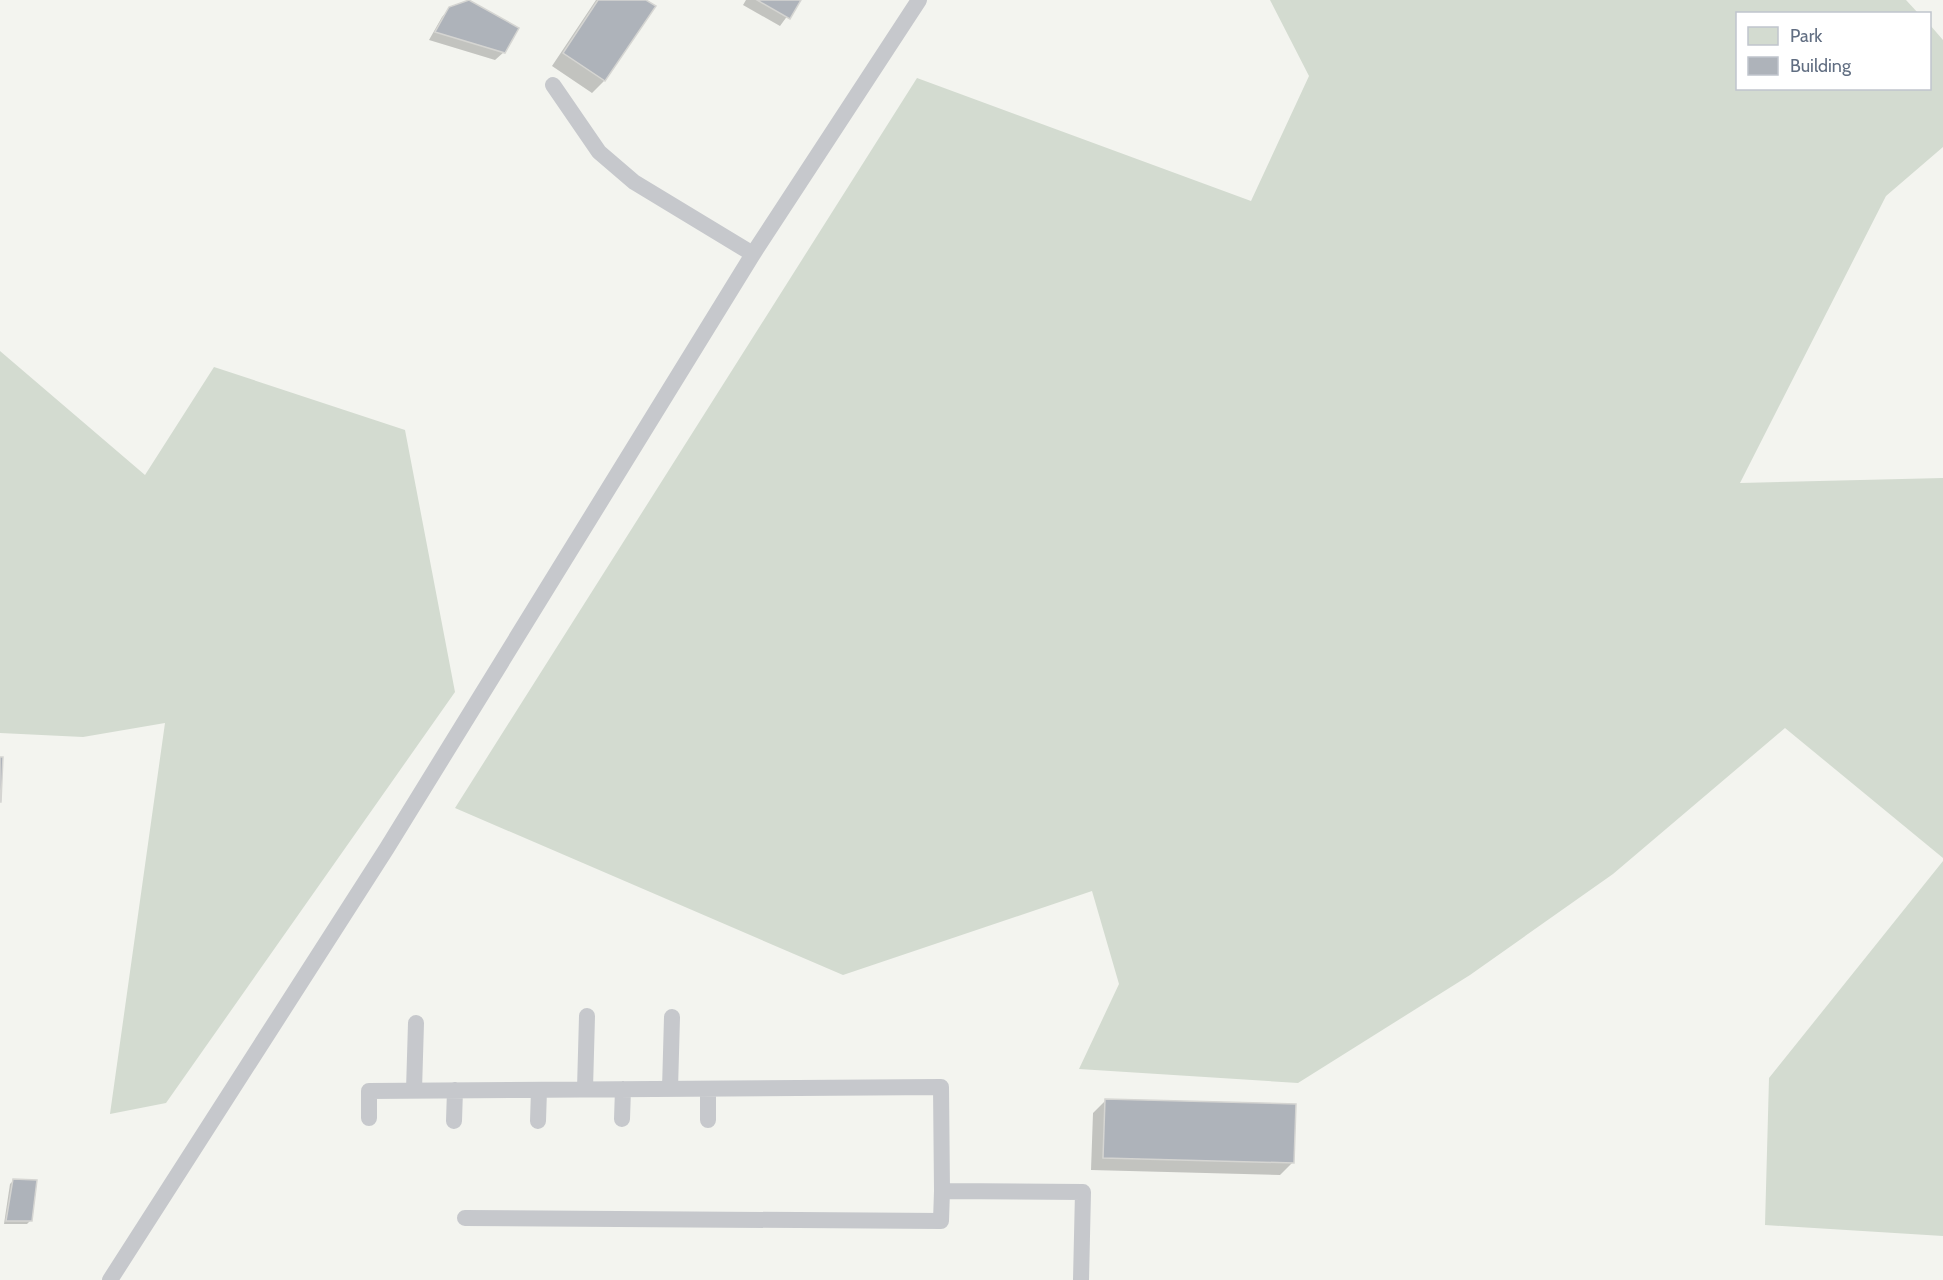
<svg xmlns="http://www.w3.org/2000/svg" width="1943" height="1280" viewBox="0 0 1943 1280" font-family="Cabin,sans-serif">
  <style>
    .green { fill: #d3dbd0 }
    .shadow { fill: #0003 }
    .building { fill: #aeb3ba; stroke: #d5d5d2; stroke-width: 1.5 }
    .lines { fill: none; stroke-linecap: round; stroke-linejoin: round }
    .service { stroke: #c6c8cc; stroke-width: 16 }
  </style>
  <rect width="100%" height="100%" fill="#f3f4ef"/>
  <path class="green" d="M1270,0H1906L1918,13L1738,14V88H1930V25L1943,40V147L1886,196L1740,483L1943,478V858L1785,728L1613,874L1470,975L1298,1083L1079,1069L1119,984L1092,891L843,975L455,808L917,78L1251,201L1309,76Z
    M0,351L145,475L214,367L405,430L455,692L166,1103L110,1114L165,723L83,737L0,733Z
    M1943,861V1236L1765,1225L1769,1078Z"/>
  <path class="shadow" d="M596,0H644L654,7L604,81L592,93L552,66Z
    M746,0H799L780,26L743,5Z
    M450,8L504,52L495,60L429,40L442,17Z
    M1105,1101L1293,1162L1280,1175L1091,1170L1093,1113Z
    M14,1180L31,1220L27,1224H4L10,1184Z"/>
  <path class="building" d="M469,0L519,28L505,53L435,32L449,7Z
    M598,0H646L656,6L605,81L563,53Z
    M757,0H801L790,19Z
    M0,757H3L1,802H0Z
    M1105,1099L1296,1104L1294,1163L1103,1158Z
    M13,1179L37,1180L32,1221H6Z"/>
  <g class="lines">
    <path class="service" d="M553,85L599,152L634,182L753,254
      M585,1089L587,1016
      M670,1089L672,1017
      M414,1090L416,1023
      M369,1118V1091L941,1087L942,1191L1083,1192L1081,1280
      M622,1119L623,1089
      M708,1120V1089
      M454,1121L455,1090
      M538,1121L539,1090
      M465,1218L941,1221L942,1191
      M110,1280L387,848L753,254L919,0"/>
  </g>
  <rect x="1736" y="12" width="195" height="78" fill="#ffffff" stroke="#c0c5cd" stroke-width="1.5"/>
  <rect x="1748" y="27" width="30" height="18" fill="#d3dbd0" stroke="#c0c5cd" stroke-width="1.5"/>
  <text x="1790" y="42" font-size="18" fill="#616e82">Park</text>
  <rect x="1748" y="57" width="30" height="18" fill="#aeb3ba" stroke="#c0c5cd" stroke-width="1.5"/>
  <text x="1790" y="72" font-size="18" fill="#616e82">Building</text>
</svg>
